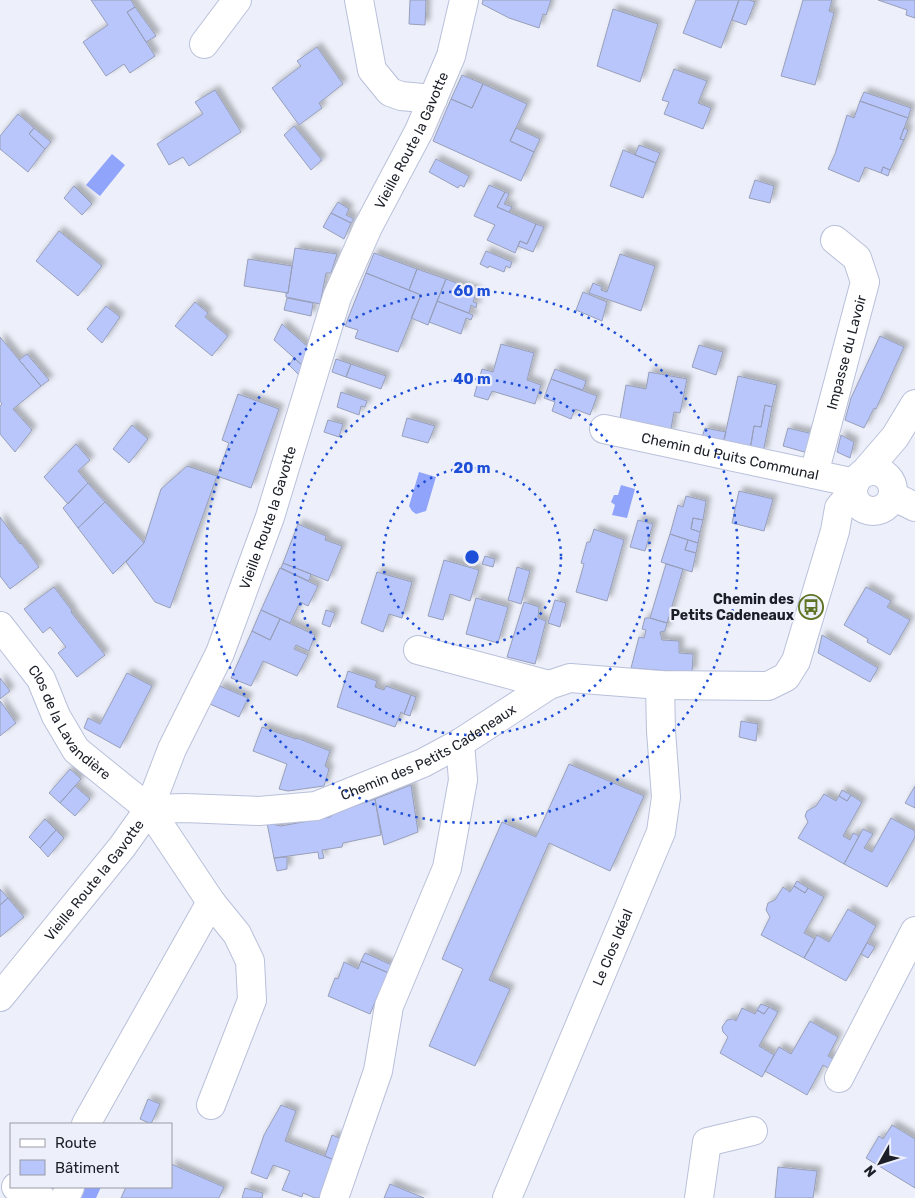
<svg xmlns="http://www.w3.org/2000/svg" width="915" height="1198" viewBox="0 0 915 1198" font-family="Rubik,sans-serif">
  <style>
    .water { fill: #90a4fb }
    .building { fill: #b8c6fc; stroke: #989fb8; filter: url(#shadow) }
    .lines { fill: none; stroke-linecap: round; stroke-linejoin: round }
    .minor-casing { stroke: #b9c0da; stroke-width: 30 }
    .minor { stroke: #fff; stroke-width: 28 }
    .ring { fill: none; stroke: #1d4ed8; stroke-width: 2.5; stroke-dasharray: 2.5 5 }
    .labels { text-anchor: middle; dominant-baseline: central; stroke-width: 4.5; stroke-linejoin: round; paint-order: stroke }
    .street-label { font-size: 14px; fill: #1c1f28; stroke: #edf0fa }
    .poi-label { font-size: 14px; font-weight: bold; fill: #1c1f28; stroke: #edf0fa; text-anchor: end }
    .centre { fill: #1d4ed8; stroke: #edf0fa; stroke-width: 2.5 }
    .ring-label { font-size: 15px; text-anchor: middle; font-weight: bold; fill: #1d4ed8; stroke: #edf0fa; stroke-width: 4.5; stroke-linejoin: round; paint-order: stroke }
  </style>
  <defs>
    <filter id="shadow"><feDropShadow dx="4.5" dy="-4.5" stdDeviation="2.5" flood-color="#0004"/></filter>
  </defs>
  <rect width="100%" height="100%" fill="#edf0fa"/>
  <path class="water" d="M112,154L125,165L100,196L86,185Z
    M419,472L436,477L426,511L416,514L412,511L409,506Z
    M621,485L635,489L627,518L612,515L615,505L611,502L614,495H618Z
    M79,1187H101L96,1198H82L75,1195Z"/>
  <path class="building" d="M91,0H131L135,7L127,12L155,56L130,73L124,64L106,76L83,42L108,25Z
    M410,0H426L425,25L409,24Z
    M483,0H551L546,15L543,14L539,28L509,18L482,4Z
    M696,0H739L721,48L683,33Z
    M739,0H749L755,2L746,25L732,20Z
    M803,0H832L829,11L834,13L815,85L781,76Z
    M878,0H915V18L906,15L907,10Z
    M135,7L156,36L146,42L127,12Z
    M613,9L658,24L640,82L597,66Z
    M317,47L343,84L319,103L322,108L299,125L272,88L301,66L297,61Z
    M674,69L707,81L698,103L711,108L703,129L664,114L669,102L662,100Z
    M462,75L483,84L472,108L451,99Z
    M483,84L527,104L510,141L534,152L521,181L433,141L451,99L472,108Z
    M215,90L241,132L189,166L183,157L169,165L157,144L203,114L195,102Z
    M864,92L911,108L908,118L860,101Z
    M860,101L908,118L900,139L904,140L890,170L883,167L881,173L865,167L859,182L828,169L835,154L847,115L854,118Z
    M18,114L34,128L29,134L45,149L28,172L0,149V136Z
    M294,126L322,160L311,170L284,135Z
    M34,128L51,142L45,149L29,134Z
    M516,128L540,139L534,152L510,141Z
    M904,128L908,130L904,140L900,139Z
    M639,145L660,153L656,163L635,155Z
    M623,150L656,163L643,198L610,186Z
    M436,159L469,176L464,187L460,185L458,188L429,172Z
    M883,167L890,170L888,176L881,173Z
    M755,180L774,186L770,203L749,198Z
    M489,185L505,192L497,207L536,224L527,244L520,241L515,253L487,240L495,225L474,216Z
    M74,186L92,204L82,215L64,198Z
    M505,192L509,194L504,204L512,207L509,212L497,207Z
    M338,202L349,209L346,215L354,219L351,223L331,213Z
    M331,213L351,223L344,239L323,227Z
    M536,224L544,227L533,252L518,246L520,241L527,244Z
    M59,231L102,266L78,296L36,261Z
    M295,248L337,254L331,273H326L320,304L286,297V293H288Z
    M486,251L512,262L510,268L506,266L504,272L489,266L488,268L480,264Z
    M374,253L417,269L409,290L366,273Z
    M620,254L655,266L641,311L589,293L593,283L602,287L601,290L607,292Z
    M248,259L292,266L288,293L244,286Z
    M417,269L446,279L428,325L411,318L421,295L409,290Z
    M366,273L421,295L398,352L355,338L358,330L345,326Z
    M446,279L477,291L473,302L477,303L476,308L471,305L469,313L437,301Z
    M583,292L607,302L602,321L576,310Z
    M287,298L313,303L311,316L284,310Z
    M437,301L473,315L471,320L466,318L461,334L429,322Z
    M195,302L208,313L205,317L228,336L212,356L175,326Z
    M106,306L120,317L102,343L87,329Z
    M282,324L308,347L302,365L274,340Z
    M880,336L904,347L876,409L874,408L864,428L845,420L851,398Z
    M0,337L41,386L13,409L32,430L15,452L0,434V406L2,404L0,401Z
    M501,344L534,353L527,380L541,385L535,404L492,391L488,400L474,396L482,369L493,372Z
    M699,345L723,352L716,375L692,367Z
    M27,354L49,380L41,386L19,360Z
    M294,358L302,365L299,375L289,365Z
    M336,359L351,364L346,377L332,372Z
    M351,364L386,376L381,389L346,377Z
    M555,369L586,381L583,390L551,379Z
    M649,372L687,379L680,413L674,412L670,434L619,424L626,385L646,389Z
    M738,376L777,385L772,407L765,405L761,427L754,426L750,450L723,444Z
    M551,379L597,396L590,415L575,409L571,419L552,411L555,402L544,398Z
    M341,392L367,401L365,407L361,406L359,415L337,407Z
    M238,394L279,409L251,488L217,476L229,443L222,440Z
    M765,405L772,407L763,453L750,450L754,426L761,427Z
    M407,418L435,426L428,443L402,436Z
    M328,420L343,424L339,437L324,432Z
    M132,425L148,439L129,463L113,449Z
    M705,428L726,432L723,444L701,440Z
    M788,428L813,434L808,453L783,446Z
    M841,435L854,442L850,458L837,452Z
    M76,444L90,460L78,471L88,483L68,504L44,477Z
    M187,466L217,476L170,608L155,602L126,562L144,543L161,489Z
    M88,483L105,502L78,528L63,508Z
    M739,491L773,499L764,531L732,523Z
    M686,496L706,501L703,520L693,518L691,529L700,532L698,543L670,534L678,505L683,507Z
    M105,502L144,543L113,574L78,528Z
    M0,517L20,544L21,543L39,567L10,589L0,576Z
    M693,518L703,520L700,532L691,529Z
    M638,520L653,524L645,551L630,547Z
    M298,524L326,536L325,540L342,546L328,581L283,563Z
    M594,529L624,540L607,601L576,592L584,564L581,563L587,542H590Z
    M670,534L688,540L685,550L696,553L692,572L661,562Z
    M688,540L698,543L696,553L685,550Z
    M485,556L495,559L493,567L482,564Z
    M444,560L479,570L470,601L450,594L443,620L428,616Z
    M283,563L311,574L309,581L281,568Z
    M666,564L683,569L667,623L650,618Z
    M517,567L530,571L521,604L508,600Z
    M280,568L318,586L308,606L300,602L290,623L261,610Z
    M377,572L412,582L402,618L389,614L383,632L361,623Z
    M54,587L72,611L71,612L105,655L77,677L58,653L66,647L50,627L43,633L24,609Z
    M866,587L891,601L887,607L910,620L890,655L867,642L868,639L844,625Z
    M476,598L508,607L498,643L466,634Z
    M555,600L566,603L560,627L548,623Z
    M524,602L539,607L538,618L546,621L535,664L507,657Z
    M261,610L280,619L270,640L252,631Z
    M326,610L335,613L330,627L322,624Z
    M645,618H650L667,623L665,631L660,632L662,640L679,641V653L693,654L692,673L631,668L639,637L644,638L646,630L642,629Z
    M280,619L315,635L309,651L296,645L294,649L308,655L297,676L263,661L251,686L231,678L252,631L270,640Z
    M822,635L878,668L870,682L818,653Z
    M348,671L377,681L375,687L384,690L386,686L411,695L404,714L401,712L395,727L337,707Z
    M127,673L152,686L120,748L84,728L88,718L100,724Z
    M0,678L10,691L0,699Z
    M220,686L248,698L239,717L210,704Z
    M411,695L416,697L410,716L404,714Z
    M0,701L16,723L0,736Z
    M741,721L758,724L756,741L739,737Z
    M262,727L296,739L297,738L330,751L325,766L329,769L324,786L288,791L279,789L287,764L253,751Z
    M569,764L644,796L610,871L549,843L489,980L510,989L475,1066L429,1046L463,969L442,959L502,822L536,837Z
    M70,769L81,779L60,803L49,793Z
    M411,785L418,832L384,845L375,799Z
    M75,786L90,799L75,816L60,803Z
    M915,786V808L905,803Z
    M842,790L851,795L847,801L839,796Z
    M824,794L836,801L839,796L847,801L851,795L862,802L843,836L850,840L853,833L859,836L844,864L798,838L808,822L805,816L807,811L816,806Z
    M375,799L381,835L343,843L342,847L322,850L324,858L319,859L318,852L274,858L267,823L281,826L330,817L337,812Z
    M891,818L915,831V837L887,887L844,864L863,829L873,834L864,848L872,852Z
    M45,819L56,830L40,848L29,837Z
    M56,830L64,838L48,857L40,848Z
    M287,857V869L277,871L274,858Z
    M797,881L808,888L805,893L794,886Z
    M794,886L805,893L808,888L824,897L804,933L815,939L804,958L761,935L770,917L766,910L768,903L775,900L783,887L790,892Z
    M0,889L8,898L0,905Z
    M8,898L24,917L0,937V905Z
    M848,909L876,926L846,981L804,958L817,935L829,942Z
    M867,943L875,947L868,958L861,954Z
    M365,953L394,966L391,974L361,961Z
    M361,961L391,974L381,997L378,995L370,1014L328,996L335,978L338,979L344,962L358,969Z
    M761,1004L769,1007L764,1014L757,1010Z
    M769,1007L778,1012L759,1046L774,1055L762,1077L720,1053L728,1037L723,1032L722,1027L727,1020L733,1019L736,1021L742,1008L755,1014L757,1010L764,1014Z
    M810,1021L838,1037L828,1056L837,1061L831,1070L823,1065L807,1095L765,1071L779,1047L791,1054Z
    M148,1099L160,1104L151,1124L140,1119Z
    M281,1105L296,1111L285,1141L337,1161L322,1198H315L303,1193L302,1197L282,1190L290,1171L273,1165L267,1179L251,1173L264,1135Z
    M892,1125L915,1139V1188L866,1158L879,1136L883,1139Z
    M332,1135L345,1140L337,1161L325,1156Z
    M171,1164L224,1187L219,1198H121L126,1187H171Z
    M778,1167L817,1171L813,1198H775Z
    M390,1184L424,1198H384Z
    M245,1188L263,1193L262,1198H242Z"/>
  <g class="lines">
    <defs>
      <g id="minor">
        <path d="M359,0L372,70L390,92L401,96L433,99"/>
        <path d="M204,44L237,0"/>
        <path id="s1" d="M604,429L855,483"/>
        <circle cx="873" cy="491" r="20"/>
        <path d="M864,473L895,437L915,404"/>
        <path id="s2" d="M814,474L865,282L857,258L835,240"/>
        <path d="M893,496L915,507"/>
        <path id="s3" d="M0,626L41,679L56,716L76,750L149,809L211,902L237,934L250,961L252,1000L211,1105"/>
        <path d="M418,650L549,685"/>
        <path id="s4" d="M149,809L185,808L259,811L316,806L423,763L460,743L549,685L570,678L660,685L768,686L786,677L796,661L835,531L839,508L853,492"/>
        <path id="s5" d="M0,997L122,847L149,809L172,749L220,653L270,517L337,297L368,227L419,131L451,56L464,0"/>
        <path d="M839,1078L915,931"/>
        <path d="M86,1124L211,902"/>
        <path d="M16,1187L41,1198"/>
        <path d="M65,1198L70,1187"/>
        <path d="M334,1198L378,1071L389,1006L447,868L463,780L460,743"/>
        <path id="s6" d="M507,1198L661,832L666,797L661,731L660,685"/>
        <path d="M699,1198L707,1142L753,1131"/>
      </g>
    </defs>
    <use href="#minor" class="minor-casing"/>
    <use href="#minor" class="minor"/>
  </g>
  <g class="ring">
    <circle cx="472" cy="557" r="89"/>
    <circle cx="472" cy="557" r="178"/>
    <circle cx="472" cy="557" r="266"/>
  </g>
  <defs>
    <symbol id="bus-ring" viewBox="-11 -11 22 22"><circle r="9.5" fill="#edf0fa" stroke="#5e7323" stroke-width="1.5"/><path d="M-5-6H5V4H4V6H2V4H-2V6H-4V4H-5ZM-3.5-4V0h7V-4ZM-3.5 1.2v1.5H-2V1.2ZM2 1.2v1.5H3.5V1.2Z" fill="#5e7323"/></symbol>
  </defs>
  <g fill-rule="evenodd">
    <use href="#bus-ring" x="797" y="593" width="28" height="28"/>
  </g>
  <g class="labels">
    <g class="street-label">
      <text stroke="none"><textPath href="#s5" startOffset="960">Vieille Route la Gavotte</textPath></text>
      <text stroke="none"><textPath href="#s2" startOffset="126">Impasse du Lavoir</textPath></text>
      <text stroke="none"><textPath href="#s1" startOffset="129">Chemin du Puits Communal</textPath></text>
      <text stroke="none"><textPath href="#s5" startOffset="555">Vieille Route la Gavotte</textPath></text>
      <text stroke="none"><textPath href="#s3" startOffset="120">Clos de la Lavandière</textPath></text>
      <text stroke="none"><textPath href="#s4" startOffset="292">Chemin des Petits Cadeneaux</textPath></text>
      <text stroke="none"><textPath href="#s5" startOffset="150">Vieille Route la Gavotte</textPath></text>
      <text stroke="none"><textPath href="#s6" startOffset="272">Le Clos Idéal</textPath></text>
    </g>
    <g class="poi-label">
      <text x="794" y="599">Chemin des<tspan x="794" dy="16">Petits Cadeneaux</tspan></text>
    </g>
  </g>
  <circle cx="472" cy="557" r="8" class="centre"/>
  <g class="ring-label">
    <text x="472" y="296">60 m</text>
    <text x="472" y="384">40 m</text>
    <text x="472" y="473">20 m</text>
  </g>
  <rect x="10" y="1123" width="162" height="65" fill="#edf0fa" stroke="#999ca6"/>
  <rect x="20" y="1139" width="25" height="8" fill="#ffffff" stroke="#999ca6"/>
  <text x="55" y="1148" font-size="15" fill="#1c1f28">Route</text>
  <rect x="20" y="1160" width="25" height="15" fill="#b8c6fc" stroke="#999ca6"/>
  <text x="55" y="1173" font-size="15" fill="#1c1f28">Bâtiment</text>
  <g transform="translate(880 1163) rotate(231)" stroke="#edf0fa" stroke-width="4" paint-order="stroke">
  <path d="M0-4L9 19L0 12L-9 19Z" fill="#1c1f28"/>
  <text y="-8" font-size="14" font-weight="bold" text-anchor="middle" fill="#1c1f28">N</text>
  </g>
</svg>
